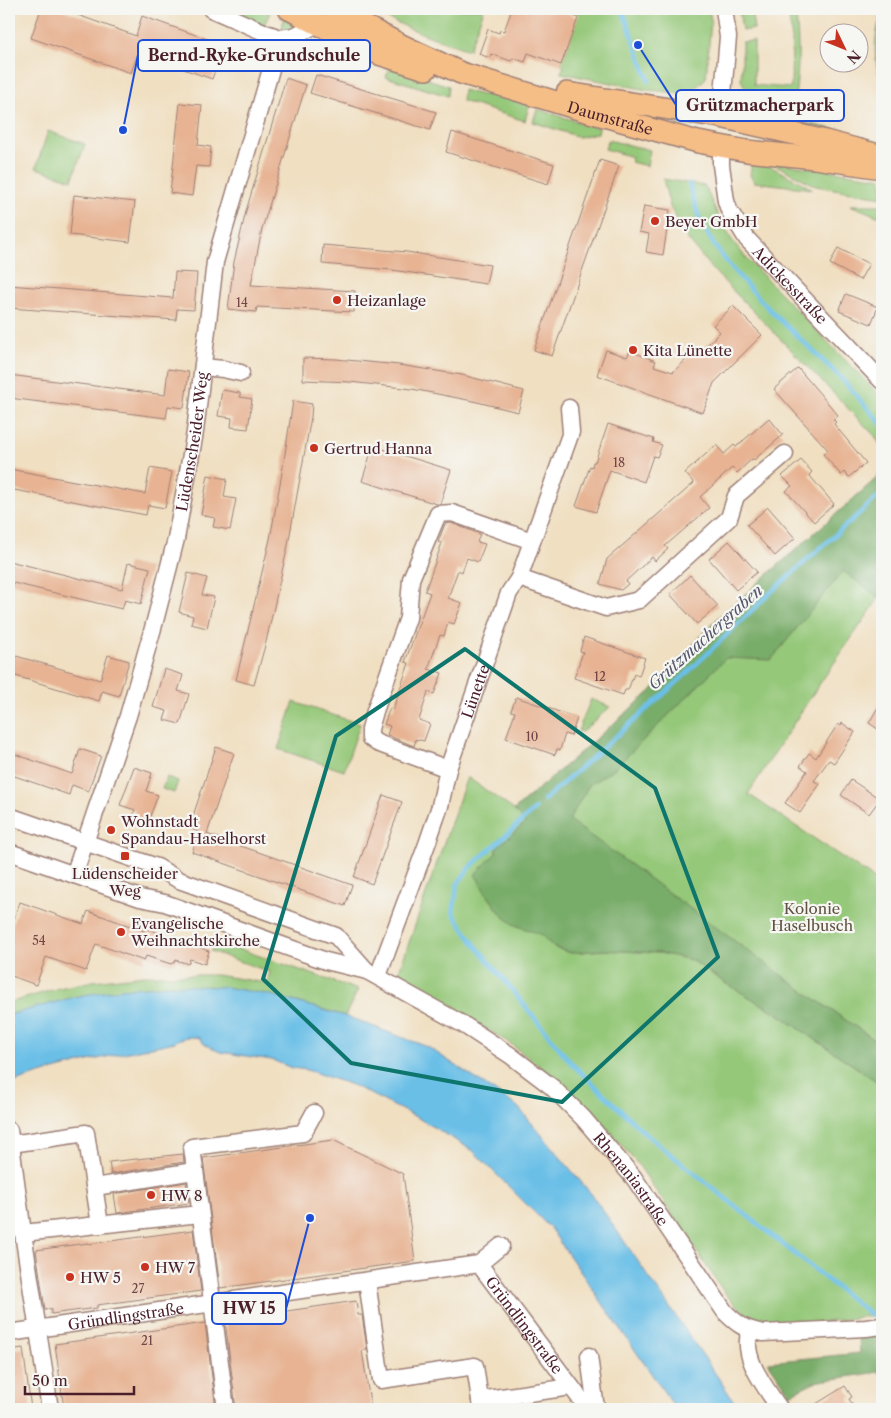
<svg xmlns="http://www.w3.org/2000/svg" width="891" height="1418" viewBox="0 0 891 1418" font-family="'Libre Caslon Text',serif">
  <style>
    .green { fill: #95c879; stroke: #707452 }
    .forest { fill: #78ac69; stroke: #61664a }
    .water { fill: #6abfe7; stroke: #5a6f89 }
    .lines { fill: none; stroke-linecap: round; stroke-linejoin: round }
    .stream { stroke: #6abfe7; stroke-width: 4.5 }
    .building { fill: #e7b393 }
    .minor-casing { stroke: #9d7f76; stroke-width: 19 }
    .major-casing { stroke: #9d7f76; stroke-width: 24 }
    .minor { stroke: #fff; stroke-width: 16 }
    .major { stroke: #f6be87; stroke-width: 21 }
    .marked { fill: none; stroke: #0f766e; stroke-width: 4; stroke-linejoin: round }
    .poi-dot { fill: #c8321e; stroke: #f6f6f2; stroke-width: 2 }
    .labels { text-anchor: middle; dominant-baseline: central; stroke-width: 4.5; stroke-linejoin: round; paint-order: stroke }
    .number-label { font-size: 12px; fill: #714445 }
    .street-label { font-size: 15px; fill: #4a1f2b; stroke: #f6f6f2 }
    .poi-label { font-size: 15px; fill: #4a1f2b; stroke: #f6f6f2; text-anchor: start }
    .park-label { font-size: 15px; fill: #605242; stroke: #f6f6f2 }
    .water-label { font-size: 16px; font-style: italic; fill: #55576d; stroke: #f6f6f2 }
    .leader { fill: none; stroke: #1d4ed8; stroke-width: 2 }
    .callout-dot { fill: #1d4ed8; stroke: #f6f6f2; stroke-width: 2 }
    .callout { fill: #f6f6f2; stroke: #1d4ed8; stroke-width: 2 }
    .callout-label { font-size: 16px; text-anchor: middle; font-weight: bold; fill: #4a1f2b }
  </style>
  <rect width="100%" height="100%" fill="#f6f6f2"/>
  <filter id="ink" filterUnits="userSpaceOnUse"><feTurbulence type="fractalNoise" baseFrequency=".02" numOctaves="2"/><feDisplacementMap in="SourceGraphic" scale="10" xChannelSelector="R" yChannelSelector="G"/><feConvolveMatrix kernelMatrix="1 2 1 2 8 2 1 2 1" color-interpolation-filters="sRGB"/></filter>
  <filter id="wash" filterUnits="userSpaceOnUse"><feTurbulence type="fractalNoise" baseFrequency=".0096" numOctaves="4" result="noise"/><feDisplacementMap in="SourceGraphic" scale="20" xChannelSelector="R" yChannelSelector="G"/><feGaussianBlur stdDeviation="1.12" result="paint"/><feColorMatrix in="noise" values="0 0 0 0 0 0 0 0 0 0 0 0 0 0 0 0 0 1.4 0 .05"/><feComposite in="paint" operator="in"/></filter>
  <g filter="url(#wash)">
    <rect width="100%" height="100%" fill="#f0dfc1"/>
    <path class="green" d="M220,9H263L270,13L263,27Z
      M369,9H484L469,50C435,39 401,26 369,9Z
      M572,9H709L711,20L706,78L689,94L647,90L561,73L564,65L561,64L579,14Z
      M739,9H751L754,29L742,31Z
      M788,9H795C800,43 799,76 793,110L754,103L741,80L742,65V42L754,41V85L791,88L792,40Z
      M284,14L307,27L282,30Z
      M882,14V84C873,60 873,37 882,14Z
      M390,67L449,86L448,96L386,77Z
      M463,90L482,95L491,92L529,106L525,121L462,101Z
      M537,109L599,128L598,133L579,137L533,122Z
      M648,116L693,122V127L649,119L647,117Z
      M772,116L832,129L882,143V145L817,127L771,117Z
      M48,131L85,144L72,180L36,168Z
      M608,140L650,150L647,166L631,162L632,157L605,149Z
      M770,162L882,178V197L816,186Z
      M752,164L768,165L813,189L754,182L750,175Z
      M663,179L705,186L720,220L732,240L747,259L882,398V449L875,436L711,268L687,238L670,207Z
      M850,205H882V218Z
      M882,467V594L814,692L748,794L882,884V1045L799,988L515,811L526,823L496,848V853L485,892L502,915L513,924L542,935L553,947L571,953L602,950L660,953L692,960L725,983L775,1012L882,1085V1314C849,1318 783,1332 753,1317C741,1311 732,1302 724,1292L640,1167L598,1118L563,1085L511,1044L398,974L467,777L514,810L650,692L715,621L878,477Z
      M591,699L610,707L582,732L578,731Z
      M294,702L360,724L344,771L278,749Z
      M167,777L178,781L174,793L162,789Z
      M222,943L358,990L345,1016L271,995L20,1012L9,1015V1003L59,988L93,981L145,975H216L267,983L270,972L210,951Z"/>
    <path class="forest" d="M882,467V594L880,598L843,571L771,660L726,658L614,769L589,785L569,820L799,988L882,1045V1085L775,1012L725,983L692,960L660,953L602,950L571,953L553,947L542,935L513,924L502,915L485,892L475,874L496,853V848L525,823L514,810L650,692L715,621L878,477Z
      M882,1335V1375L879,1372L814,1382L790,1394L768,1362L860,1353L859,1338Z"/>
    <path class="water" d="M171,985L225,987L271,995L345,1016L428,1047L518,1107L593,1196L717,1376L739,1409H676L550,1228L472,1150L418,1118L352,1085L307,1070L292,1068L272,1060L220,1052L204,1044L200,1038C191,1036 182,1037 175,1042C119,1054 63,1065 9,1084V1015L78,996L121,989Z"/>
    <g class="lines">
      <path class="stream" d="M622,9L649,81
        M689,184L700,220L714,245L733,270L771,311L841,378L882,425
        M544,800L683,677L769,594L882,493
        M535,809L469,868L457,885L453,913L473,942L572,1064L648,1136L871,1315"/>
    </g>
    <g id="blocks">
      <path class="building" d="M41,9H61L136,36L142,16L224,45L212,79L138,53L131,73L31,38Z
        M512,9H558L578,18L561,65L528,53L525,62L513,58L511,61L491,54L490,58L479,54L488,29L499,33L500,30L504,31Z
        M316,75L436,112L430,130L310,93Z
        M286,78L306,85L262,229L251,285L355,291L354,312L257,307L256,312L228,309L234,262L246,211Z
        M180,103L202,105L198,145L211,147L209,167L196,166L192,196L170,193Z
        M452,132L554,164L548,184L446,152Z
        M600,160L619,166L552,356L534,350Z
        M74,195L135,202L130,242L70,235Z
        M644,206L670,210L663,255L646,252L649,234L639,232Z
        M323,245L407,252L490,265L486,284L392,270L322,264Z
        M838,248L869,264L860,280L830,264Z
        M175,272L197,273L194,310L177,309L176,320L9,308V285L173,298Z
        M846,294L878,307L871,324L839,311Z
        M733,306L762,335L714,383L703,413L597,375L606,350L627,357L630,351L656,361L654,366L673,372L692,354L695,357L720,332L713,325Z
        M303,358L336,359L399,365L462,375L524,391L518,412L473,401L412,389L350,382L303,380Z
        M798,368L838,415L833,419L836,422L834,424L866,463L849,477L844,472L841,475L823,454L828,450L774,389Z
        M168,369L189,372L184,408L168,406L166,418L9,398V375L165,395Z
        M222,390L240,393V397L252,399L248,429L231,427L232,418L218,416Z
        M293,401L312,404L311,417L288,545L266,642L254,685L236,680L270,539L283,467Z
        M769,418L783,435L754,460L752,459L737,473L732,468L700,497L709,508L665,546L668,549L655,561L652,557L626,581L628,584L621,590L600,584L607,559L694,483L685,473L716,445L724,454L734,445L736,447Z
        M608,424L654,439L653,442L662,445L657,457L653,456L644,482L610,470L596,512L576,506L590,466L592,467L593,462H595Z
        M373,446L451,470L440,504H437L362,481Z
        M801,460L812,472L809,475L834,504L814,522L786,491L792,486L782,476Z
        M150,468L172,472L165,508L148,505L146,515L9,489V469L145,494Z
        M208,475L227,479L224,497L236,499L230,530L213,527L215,518L201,515Z
        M768,507L795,538L775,556L747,525Z
        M451,523L480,534L477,542L485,544L478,562L467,558L462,572L458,570L448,598L462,603L454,624L448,622L444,636L440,635L428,669L442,673L434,694L428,692L419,720L430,724L424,741L416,739L414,746L387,735L390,726L384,724L390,708L393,709L409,663L405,662L430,593L425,591L442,543L438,542L445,524Z
        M729,541L757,572L736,590L709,559Z
        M9,561L122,589L128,563L150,568L141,604L125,600L122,609L9,582Z
        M188,573L207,578L202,595L214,597L207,628L191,624L193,616L179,612Z
        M690,575L718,606L697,624L670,594Z
        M584,637L645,658L639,676L634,674L628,690H625L623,695L574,678L583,652L580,651Z
        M9,654L100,680L108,655L129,661L119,696L102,691L99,701L9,674Z
        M164,669L183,675L178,691L189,694L180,724L164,720L167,711L153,707Z
        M516,697L577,718L571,736L565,734L560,750L557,749L555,755L506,738L515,712L511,711Z
        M882,700V732L869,723Z
        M842,723L855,732L834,763L829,760L814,781L820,784L800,813L785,803L807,771L800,766L809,753L816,758L838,724L841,726Z
        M216,747L234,753L207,834L352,885L345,906L192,852L199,832L189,828Z
        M80,749L101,756L88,791L72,785L69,795L9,774V752L72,774Z
        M134,767L152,773L146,791L158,795L147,824L132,819L135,810L120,805Z
        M851,780L880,799L869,814L841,795Z
        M383,795L402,802L372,884L354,877Z
        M20,902L83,924L88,911L144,931L145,928L209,951L205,964L190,959L188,964L176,960L174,963H172L171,964L146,956L144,961L96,944L86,971L46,957L36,985L9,975V933Z
        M333,1140L403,1174L415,1261L220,1288L203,1158Z
        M183,1154L184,1162L111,1174L109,1162Z
        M186,1182L189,1203L117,1213L114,1194Z
        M193,1230L201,1291L97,1305V1308L51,1314V1309L45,1310L36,1250L88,1243V1244Z
        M356,1301L358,1315H362L367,1350H362L371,1409H236L225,1320Z
        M205,1323L216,1409H64L55,1344Z
        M23,1348L31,1409H9V1350Z
        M845,1386L852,1397L849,1399L855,1409H808Z"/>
    </g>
  </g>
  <g filter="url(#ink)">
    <use href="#blocks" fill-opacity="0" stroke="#9d7f76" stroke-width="1"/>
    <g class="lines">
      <defs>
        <g id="minor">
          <path d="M211,9L266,33L280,38L294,36L318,24"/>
          <path d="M721,117L728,37L724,9"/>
          <path id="s1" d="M721,146V165L726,201L729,210L747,239L882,381"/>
          <path d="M203,367L223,369L241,373"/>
          <path d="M519,578L606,608L639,600L729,518L736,496L785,454"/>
          <path d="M448,769L377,743L370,738V729L375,711L408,618L411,579L438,514L452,513L532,541"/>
          <path d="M9,816L157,867L179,880L336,936L367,971"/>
          <path id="s2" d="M9,852L140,898L165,903L326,961L367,971L464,1025L510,1055L552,1087L583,1118L634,1178L725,1312C738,1325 744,1329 763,1333L866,1328L882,1326"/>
          <path id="s3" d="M74,875L128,716L155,621L176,539L195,432L215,262L280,38"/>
          <path id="s4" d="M378,976L427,844L440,806L448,769L509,593L519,578L571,432L569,408"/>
          <path d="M9,1130L23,1233L50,1409"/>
          <path d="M11,1144L86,1133L100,1225"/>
          <path d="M95,1187L194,1171"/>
          <path d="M23,1233L200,1214"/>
          <path id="s5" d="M479,1264L588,1409"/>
          <path d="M367,1281L381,1380L475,1366L480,1400"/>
          <path d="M750,1330C740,1357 766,1388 780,1409"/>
          <path id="s6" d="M9,1333L479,1264L501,1246"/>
          <path d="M589,1356L596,1409"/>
          <path d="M226,1409L192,1147L303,1133L314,1113"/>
          <path d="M481,1409L480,1400L571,1387"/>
        </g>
        <g id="major">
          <path d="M289,9L318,24L379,54L426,69"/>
          <path id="s7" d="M332,9L403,46L461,73L582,110L698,142L747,151L815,158L882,168"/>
          <path d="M567,93L721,117L825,141L882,156"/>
        </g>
      </defs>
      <use href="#minor" class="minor-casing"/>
      <use href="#major" class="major-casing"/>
      <use href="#minor" class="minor"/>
      <use href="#major" class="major"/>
    </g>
  </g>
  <path class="marked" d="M465,649L655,788L718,957L562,1102L351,1063L263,979L336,736Z"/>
  <g class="poi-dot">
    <circle cx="655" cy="221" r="5"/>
    <circle cx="337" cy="300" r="5"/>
    <circle cx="633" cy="350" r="5"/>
    <circle cx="314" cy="448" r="5"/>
    <circle cx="111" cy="830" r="5"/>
    <rect x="120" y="851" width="10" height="10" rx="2.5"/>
    <circle cx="121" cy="932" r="5"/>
    <circle cx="151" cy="1195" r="5"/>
    <circle cx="145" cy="1267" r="5"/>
    <circle cx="70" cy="1277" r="5"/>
  </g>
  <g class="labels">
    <g class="number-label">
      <text x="242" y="302">14</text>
      <text x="619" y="462">18</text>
      <text x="600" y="676">12</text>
      <text x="532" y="736">10</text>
      <text x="39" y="940">54</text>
      <text x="138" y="1288">27</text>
      <text x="147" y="1340">21</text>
    </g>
    <g class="street-label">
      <text stroke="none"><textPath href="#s7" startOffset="300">Daumstraße</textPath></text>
      <text stroke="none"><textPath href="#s1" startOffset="162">Adickesstraße</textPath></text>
      <text stroke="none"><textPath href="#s3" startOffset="450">Lüdenscheider Weg</textPath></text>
      <text stroke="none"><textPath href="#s4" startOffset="301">Lünette</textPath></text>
      <text stroke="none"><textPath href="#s2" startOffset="718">Rhenaniastraße</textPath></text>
      <text stroke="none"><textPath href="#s6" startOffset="118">Gründlingstraße</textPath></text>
      <text stroke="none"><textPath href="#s5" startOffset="76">Gründlingstraße</textPath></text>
    </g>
    <g class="poi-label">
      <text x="665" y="221">Beyer GmbH</text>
      <text x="347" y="300">Heizanlage</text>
      <text x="643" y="350">Kita Lünette</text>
      <text x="324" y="448">Gertrud Hanna</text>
      <text x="121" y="821">Wohnstadt<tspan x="121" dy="17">Spandau-Haselhorst</tspan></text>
      <text x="125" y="873" text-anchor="middle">Lüdenscheider<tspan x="125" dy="17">Weg</tspan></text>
      <text x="131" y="923">Evangelische<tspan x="131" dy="17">Weihnachtskirche</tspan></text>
      <text x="161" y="1195">HW 8</text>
      <text x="155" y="1267">HW 7</text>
      <text x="80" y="1277">HW 5</text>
    </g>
    <g class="park-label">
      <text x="812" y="908">Kolonie<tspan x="812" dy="17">Haselbusch</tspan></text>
    </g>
    <g class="water-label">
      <text transform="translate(705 637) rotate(-42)">Grützmachergraben</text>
    </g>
  </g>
  <path class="leader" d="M123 130L138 55M638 45L676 105M310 1218L286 1309"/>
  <g class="callout-dot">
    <circle cx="123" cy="130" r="5"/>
    <circle cx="638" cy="45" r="5"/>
    <circle cx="310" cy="1218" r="5"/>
  </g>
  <g class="callout">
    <rect x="138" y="40" width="232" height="31" rx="5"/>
    <rect x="676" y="90" width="168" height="31" rx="5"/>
    <rect x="212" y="1293" width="74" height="31" rx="5"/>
  </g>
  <g class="callout-label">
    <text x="254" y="61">Bernd-Ryke-Grundschule</text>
    <text x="760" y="111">Grützmacherpark</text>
    <text x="249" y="1314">HW 15</text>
  </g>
  <rect width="891" height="1418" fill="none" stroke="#f6f6f2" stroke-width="30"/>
  <g transform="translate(844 48) rotate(133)"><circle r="24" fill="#f6f6f2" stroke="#b1a0a2"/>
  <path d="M0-4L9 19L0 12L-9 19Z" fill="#c8321e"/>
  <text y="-8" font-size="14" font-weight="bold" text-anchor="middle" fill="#4a1f2b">N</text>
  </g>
  <path d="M25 1386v8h109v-8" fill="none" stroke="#4a1f2b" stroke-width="2.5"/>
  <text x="32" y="1386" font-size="15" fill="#4a1f2b" stroke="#f6f6f2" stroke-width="4" paint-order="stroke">50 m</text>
</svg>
